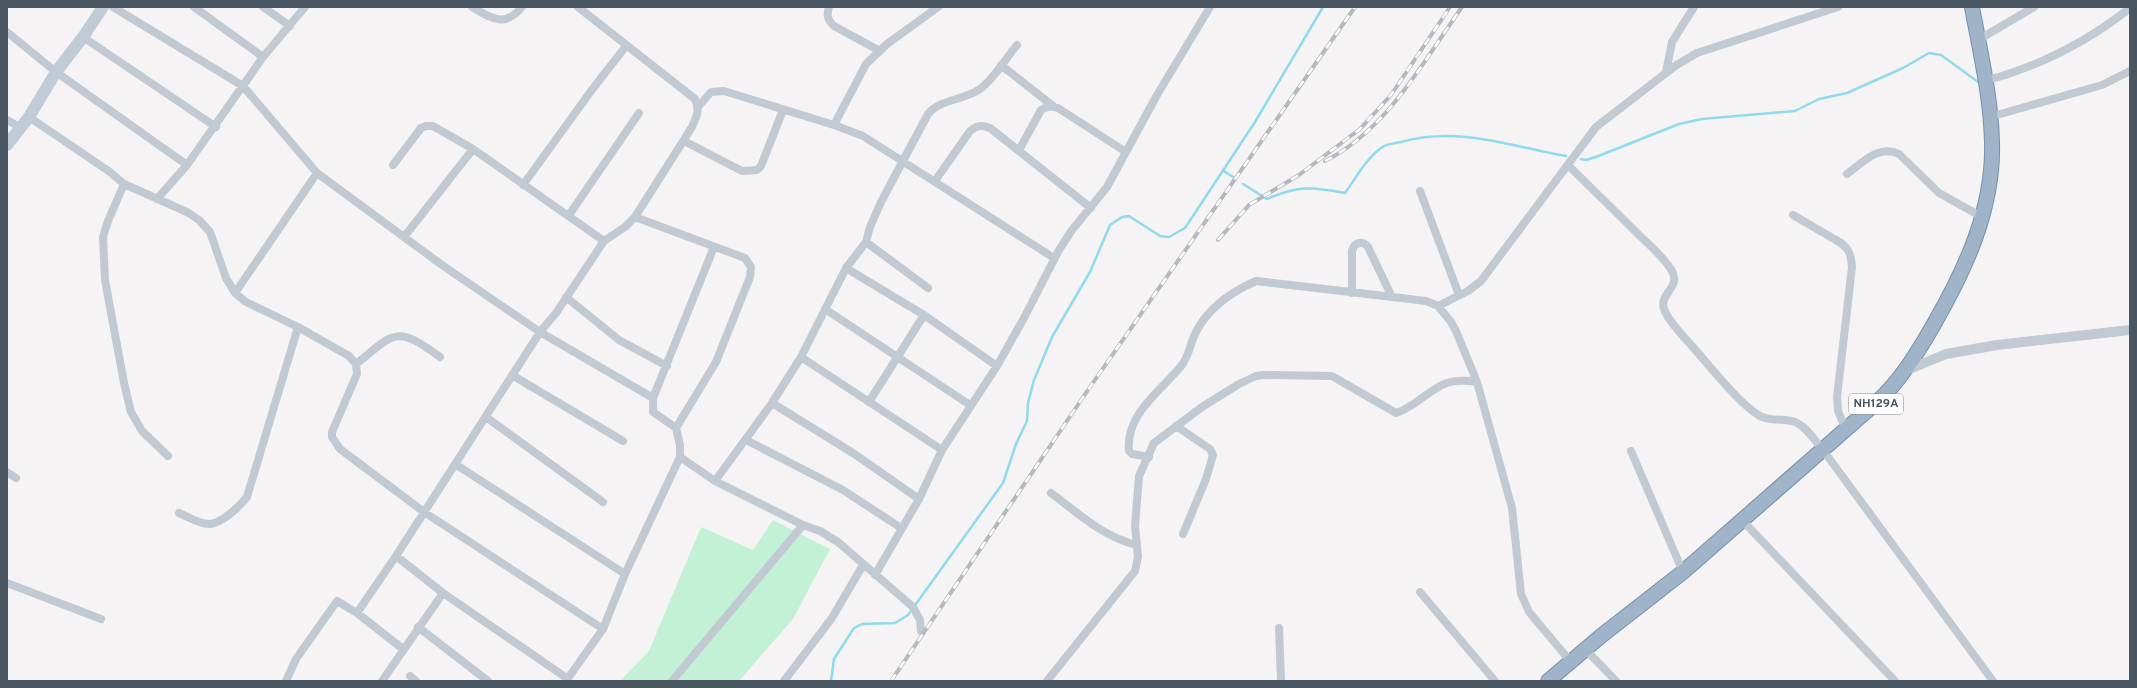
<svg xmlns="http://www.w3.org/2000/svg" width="2137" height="688" viewBox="0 0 2137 688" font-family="Overpass,sans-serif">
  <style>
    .green { fill: #c3f1d5 }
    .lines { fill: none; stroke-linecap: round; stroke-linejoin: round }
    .stream { stroke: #90daee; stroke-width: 2.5 }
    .trunk-casing { stroke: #7690ad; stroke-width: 16 }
    .minor { stroke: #c1cad2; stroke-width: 8 }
    .tertiary { stroke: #c1cad2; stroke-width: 10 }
    .secondary { stroke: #c1cbd6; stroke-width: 12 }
    .trunk { stroke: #9fb4c9; stroke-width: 14 }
    .rail-casing { stroke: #b5b8bd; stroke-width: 4 }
    .rail { stroke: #fff; stroke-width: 2.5; stroke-dasharray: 8; stroke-linecap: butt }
    .labels { text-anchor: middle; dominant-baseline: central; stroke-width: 3.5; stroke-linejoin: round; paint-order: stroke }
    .shield { fill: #fff; stroke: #808990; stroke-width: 1 }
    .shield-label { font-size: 12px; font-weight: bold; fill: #4a5661 }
  </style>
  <rect width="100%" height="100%" fill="#f5f3f3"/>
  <path class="green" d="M773,520L830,549L793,619L739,681H620L649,651L701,527L753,550Z"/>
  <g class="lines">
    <path class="stream" d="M1581,159L1586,160L1596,157L1679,124L1702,119L1795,111L1819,99L1847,93L1903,68L1929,53L1941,55L1981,84
      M1224,171L1233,177
      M1243,184L1267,199C1298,185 1314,187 1345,193C1356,178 1366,159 1381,148C1385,144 1395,143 1401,142C1458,126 1510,146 1566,156
      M831,681L834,659L854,628L862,624L895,623L908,615L1003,483L1016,444L1027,421L1028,403L1034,380L1042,361L1052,337L1090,272L1110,225L1122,217L1129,216L1160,236L1169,237L1185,228L1255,122L1323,7"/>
    <defs>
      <path id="trunk" d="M1548,681L1601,636L1683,572L1877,402C1901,380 1918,352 1934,324C1966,268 1994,208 1992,142C1991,97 1980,51 1972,7"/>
    </defs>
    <use href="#trunk" class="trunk-casing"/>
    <path class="minor" d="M113,7L243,86L317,173L442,265L540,332L653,398
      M194,7L263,57
      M263,7L290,26
      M472,7C493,19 504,28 522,7
      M829,7C826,16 828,20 834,26L880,51
      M7,32L56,72L187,165
      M83,37L216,127
      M1978,40L2034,7
      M1001,65L1053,106
      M1666,72L1672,42L1694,7
      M1985,81C2037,67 2087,42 2130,8
      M698,107L711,92L724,91L834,125L863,136L1054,258
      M29,117L110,172L124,184L187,212L199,220L210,232L226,278L235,293L246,302L298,327L349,356L356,364L357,374L332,432V437L340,449L424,512L603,629
      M1990,117L2102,85L2130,71
      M7,120L20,127
      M834,125L866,64L887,44L938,7
      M684,141L742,171L757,170L761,166L783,110
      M1019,150L1041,110C1047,106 1051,106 1058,108L1126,152
      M393,165L421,128L426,126H433L473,149L604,241
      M1568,165C1591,188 1614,210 1637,233C1649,245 1664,257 1672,271C1680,286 1664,291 1663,304C1663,316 1684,337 1692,346C1708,364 1740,405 1760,416C1771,422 1784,418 1795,422C1806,426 1815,441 1823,450L1993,681
      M1847,174C1862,163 1879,144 1899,154L1939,193L1982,217
      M935,181L970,131C977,125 982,125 990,128L1091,208
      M124,184L108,221L103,237L105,280L124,383L131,412L142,431L168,456
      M523,185L591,91L626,46
      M1420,191L1459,295
      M157,199L187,165L263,57L305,7
      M569,215L639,113
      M1793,215L1841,243C1850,250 1851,256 1852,267L1837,397L1838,411L1846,430
      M635,217L745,258L751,267L750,277L716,362L676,428
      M404,237L473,149
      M866,242L928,288
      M714,247L653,398V412L676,428L680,445V457L715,481L803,525L820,531L838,542L913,607L920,620L921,631
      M846,268L924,315L997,366
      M235,293L317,173
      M1352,293V251L1354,246C1359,241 1364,242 1368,247L1392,297
      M566,297L619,340L667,366
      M1438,306L1468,291L1481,281L1596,127L1675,66L1697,53L1838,7
      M825,309L970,405
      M801,357L942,450
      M356,364C395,333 395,324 440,357
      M512,375L623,441
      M869,402L924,315
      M772,403L853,453L919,499
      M486,417L603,502
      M1176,426L1210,449L1213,455L1206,479L1183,534
      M746,440L843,490L901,528
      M1631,451L1683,572
      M1149,457L1132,454L1129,451C1125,414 1162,390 1182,365C1189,356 1190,344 1195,334C1207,309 1231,292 1256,281L1410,299L1426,301L1438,306L1451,322L1456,331L1477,382L1512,508L1521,594L1529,612L1571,662
      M455,464L625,574
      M7,472L16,478
      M715,481L772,403L801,357L846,268L866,242L870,227L881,202L928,114C940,99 965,100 980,89C995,78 1005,59 1017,45
      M1051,493C1078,513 1103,537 1137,545
      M179,513C188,517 199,524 209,524C221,524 239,507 247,497L298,327
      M1742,520L1895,681
      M875,575L919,499L942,450L997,366L1024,318L1059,250L1072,230L1107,187L1157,95L1210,7
      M7,583L101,619
      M1420,592L1495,681
      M443,593L568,679
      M357,613L396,556L540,332L556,313L604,241L625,227L635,217L692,127C697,116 700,110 695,99L578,7
      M418,627L488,681
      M1279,628L1281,681
      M1586,650L1616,681
      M410,676L416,681
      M286,681L296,659L337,601L357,613L403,649
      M382,681L443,593L396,556
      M566,681L603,629L625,574L680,457
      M672,681L803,525
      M784,681L832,618L863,565
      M1047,681L1135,571L1138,557L1135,526L1139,476L1154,443L1202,407L1239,384L1256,376L1263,375L1332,376L1396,413C1403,411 1409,407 1415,403C1439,386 1446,377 1477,382"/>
    <path class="tertiary" d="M1905,371L1946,354L1997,345L2130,330"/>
    <path class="secondary" d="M7,145L29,117L56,72L83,37L103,7"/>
    <use href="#trunk" class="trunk"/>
    <defs>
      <path id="rail" d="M1325,161C1387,130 1423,62 1462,7
        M1218,240L1249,205L1299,175L1360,129L1391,95L1450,7
        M891,681L1090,387L1355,7"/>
    </defs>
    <use href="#rail" class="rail-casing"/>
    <use href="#rail" class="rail"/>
  </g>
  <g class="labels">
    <rect class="shield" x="1849" y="394" width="54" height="20" rx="3"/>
    <g class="shield-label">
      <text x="1876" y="404">NH129A</text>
    </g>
  </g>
  <rect width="2137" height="688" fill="none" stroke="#4a5661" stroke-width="16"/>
</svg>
